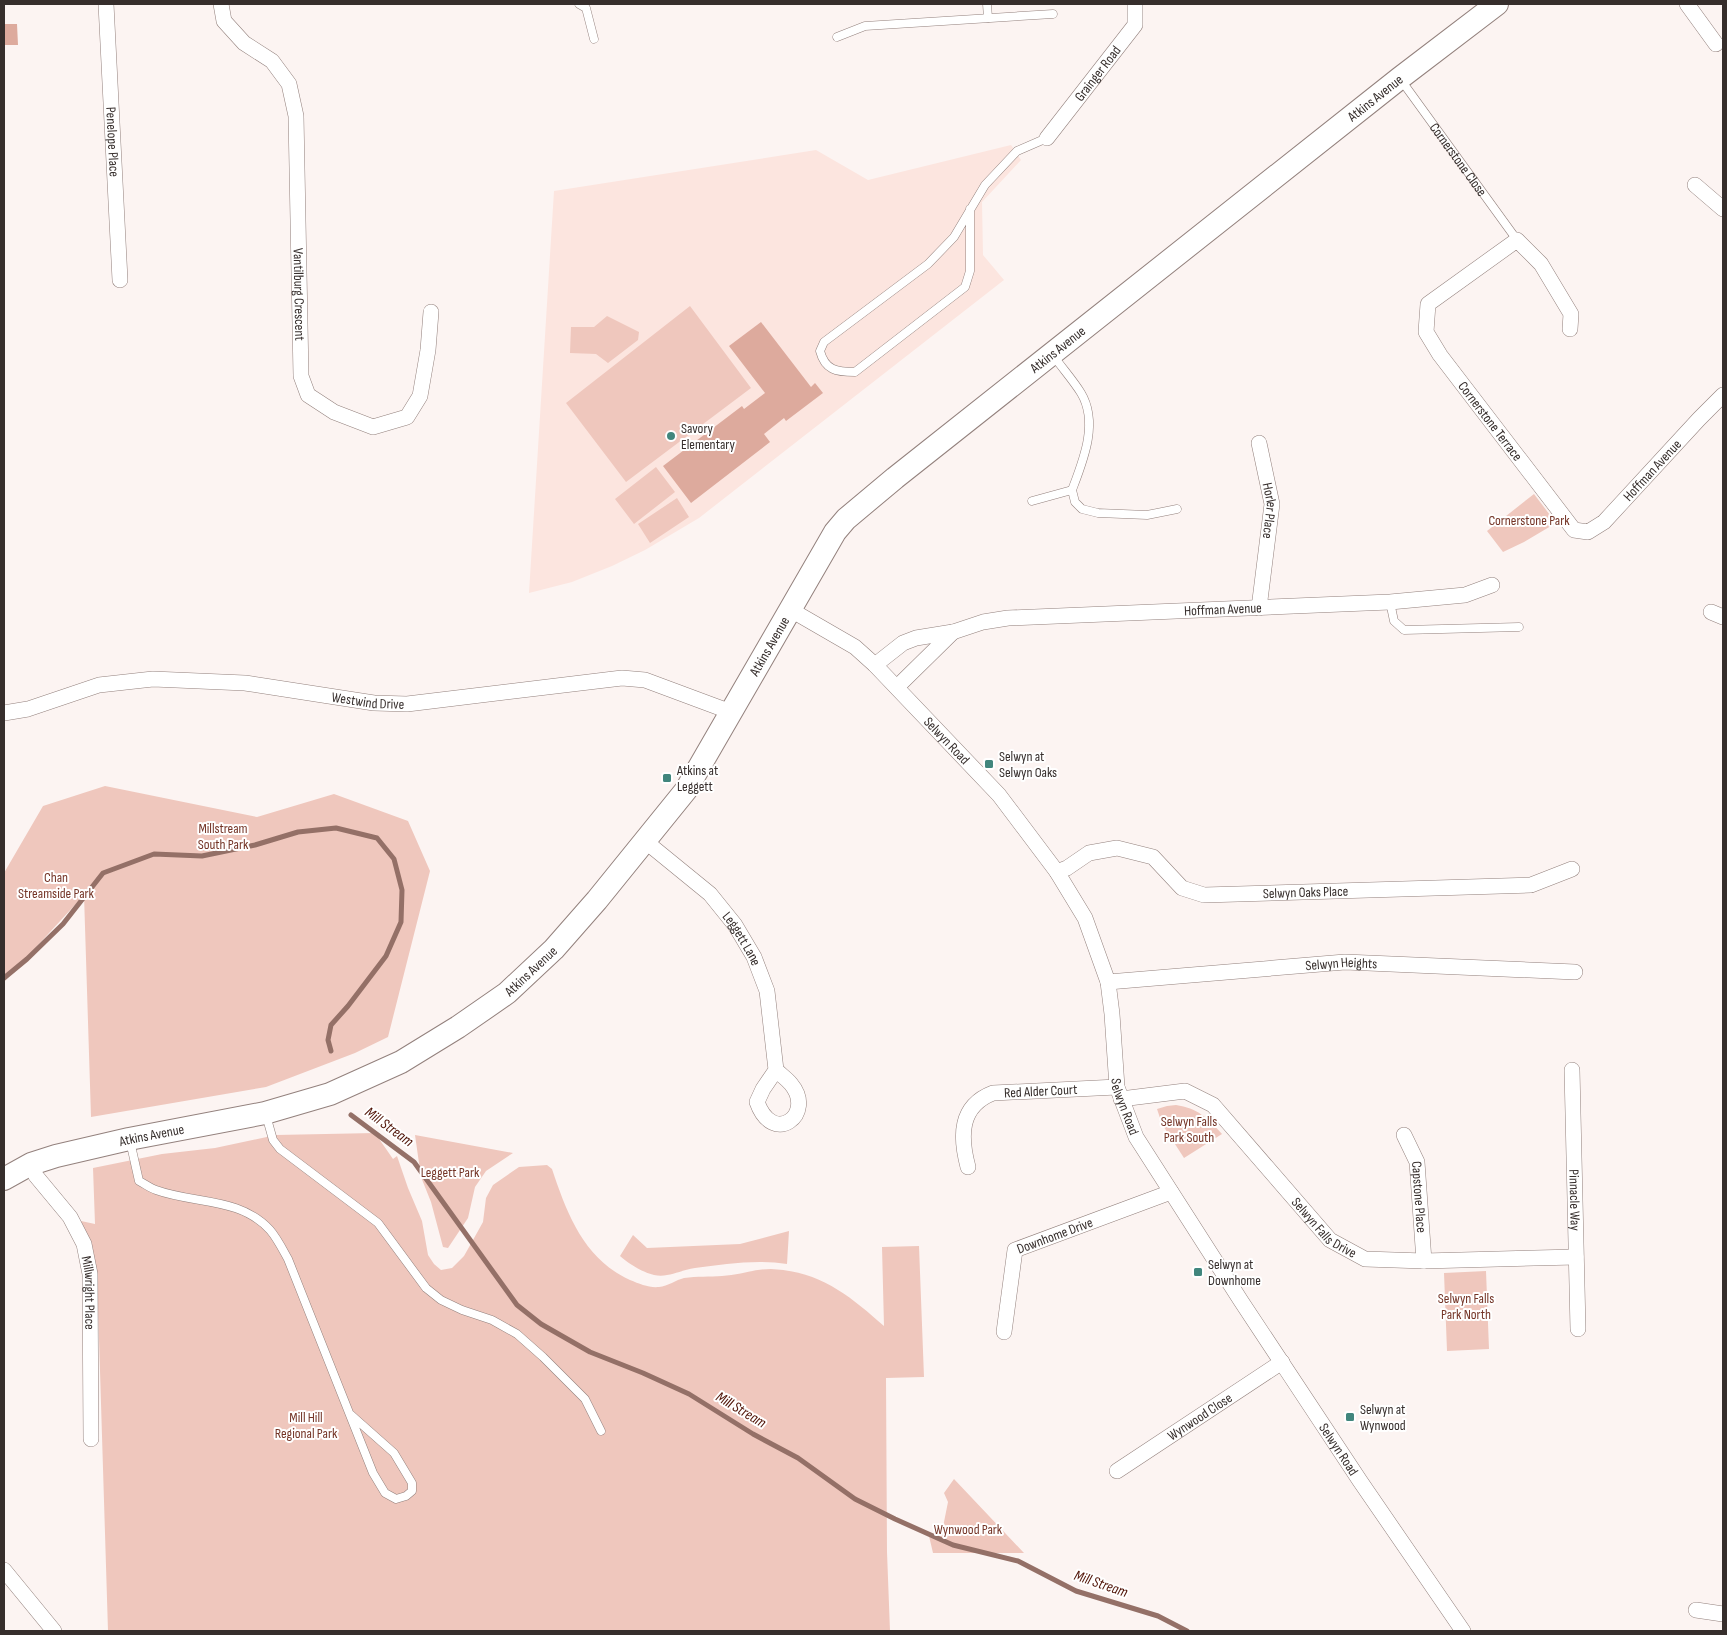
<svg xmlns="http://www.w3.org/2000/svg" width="1727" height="1635" viewBox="0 0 1727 1635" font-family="'Sofia Sans Condensed',sans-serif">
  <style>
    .built { fill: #fce5df }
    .green { fill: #efc7bd }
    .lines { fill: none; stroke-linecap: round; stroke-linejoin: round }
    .stream { stroke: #947067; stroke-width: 5 }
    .building { fill: #ddaa9d }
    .lane-casing { stroke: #93817d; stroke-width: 9 }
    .street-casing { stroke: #93817d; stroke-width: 16 }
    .secondary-casing { stroke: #93817d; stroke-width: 24 }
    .lane { stroke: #fff; stroke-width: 8 }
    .street { stroke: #fff; stroke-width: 15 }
    .secondary { stroke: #fff; stroke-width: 22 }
    .poi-dot { fill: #41867d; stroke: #fff; stroke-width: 2 }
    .labels { text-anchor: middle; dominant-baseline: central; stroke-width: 4; stroke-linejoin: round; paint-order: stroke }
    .street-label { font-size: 14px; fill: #362e2c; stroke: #fff }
    .poi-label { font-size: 14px; fill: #362e2c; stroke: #fff; text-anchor: start }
    .park-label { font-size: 14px; fill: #743426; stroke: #fff }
    .water-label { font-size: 15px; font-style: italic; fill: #4f1205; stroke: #fff }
  </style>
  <rect width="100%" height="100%" fill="#fcf4f2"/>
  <path class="built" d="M1011,145L1021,160L982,202L983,255L1004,280L699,518L645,550L612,566L572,582L529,593L554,191L816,150L868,180Z"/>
  <path class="green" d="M690,306L751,388L626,482L566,403Z
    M607,316L639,332L638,340L608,363L596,354L570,353L571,327H594Z
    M656,467L675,492L634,524L615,499Z
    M1534,494L1556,523L1524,542L1503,552L1487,531Z
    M677,498L689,517L650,543L638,524Z
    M105,786L257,817L334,794L408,821L430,871L388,1037L355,1053L266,1087L91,1117L84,895L4,982V873L43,806Z
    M1176,1105C1197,1108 1208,1118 1222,1134L1184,1158L1162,1124L1157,1109L1167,1106Z
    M375,1133L393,1159L397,1156L408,1188L422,1221L428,1255L434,1264L441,1270L452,1268L464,1256L473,1240L483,1222L486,1198L493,1185L519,1167L547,1165L552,1169C567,1214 584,1259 630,1280C640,1284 649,1288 659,1287C668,1286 676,1280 684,1278C697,1276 710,1277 722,1276C739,1275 755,1269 771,1269C820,1271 850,1296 884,1326L882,1247L919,1246L924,1377L886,1378L887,1552L890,1631H108L97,1273L91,1246L81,1221L95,1224L93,1168L162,1154L215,1148L276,1135Z
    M415,1135L513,1153L486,1171L475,1187L468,1218L448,1248L443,1247L431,1202L421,1177Z
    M789,1231L787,1264C758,1259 724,1264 695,1268C680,1270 669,1278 654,1275C642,1272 629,1264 620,1256L633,1235L647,1248L740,1244Z
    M1486,1271L1489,1349L1447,1351L1444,1273Z
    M954,1479L1024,1553H933L929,1536L943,1527L948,1502L944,1493Z"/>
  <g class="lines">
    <path class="stream" d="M4,978L27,959L63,924L103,873L154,854L202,856L255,845L298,832L336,828L377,838L394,859L402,890L401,922L386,956L348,1006L331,1025L328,1040L331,1051
      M351,1115L414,1162L517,1305L541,1324L590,1352L643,1373L689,1394L753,1434L798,1458L855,1499L895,1519L953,1545L1018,1561L1076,1591L1158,1616L1187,1631"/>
  </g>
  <path class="building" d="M4,24H17L18,45H4Z
    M761,322L811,387L815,383L823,393L786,421L784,418L764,434L770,442L691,503L663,466L742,406L744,409L765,393L729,346Z"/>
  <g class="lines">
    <defs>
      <g id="lane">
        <path d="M579,4L586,8L594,39"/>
        <path d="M987,4L988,18"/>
        <path d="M837,37L865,26L1053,14"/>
        <path id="s1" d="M1401,80L1517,240"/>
        <path d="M970,209V271L965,287L855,372C836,372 825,370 820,351L824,342L928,264L954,237L985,185L1017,151L1047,138"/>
        <path d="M1072,490L1075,502L1082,509L1098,513L1147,515L1177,509"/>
        <path d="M1032,501L1072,490C1083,461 1099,423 1081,393C1073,380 1062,368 1053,355"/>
        <path d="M1390,602L1394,621L1404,630L1519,627"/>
        <path d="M266,1115L273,1140L280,1149L378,1223L426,1288L441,1300L462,1310L492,1320L517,1334L543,1357L585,1399L601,1431"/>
        <path d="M130,1141L139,1181C145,1184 150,1188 156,1190C194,1204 240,1197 270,1230C277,1238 283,1250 288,1259L373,1473L385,1493L396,1499L406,1496L412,1491V1483L394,1453L350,1414"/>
      </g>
      <g id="street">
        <path id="s2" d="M106,4L120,280"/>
        <path id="s3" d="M221,4L224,21L244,43L272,61L289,84L296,116L301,376L308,395L334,412L373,427L407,417L420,396L428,350L431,312"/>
        <path d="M1687,4L1716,44"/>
        <path id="s4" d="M1047,138L1135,25V4"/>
        <path d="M1695,185L1723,209"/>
        <path id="s5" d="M1570,329L1571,314L1541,264L1517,240L1428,304L1426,332L1440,355L1574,530L1588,532L1604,522L1699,419L1723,395"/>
        <path id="s6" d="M1259,443L1272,504L1259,608"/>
        <path id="s7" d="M791,610L855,647L875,665L999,795L1057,872L1085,918L1108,982L1112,1014L1117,1087L1136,1137L1241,1301L1360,1481L1463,1631"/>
        <path d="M1711,612L1723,617"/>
        <path id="s8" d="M875,665L903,643L916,638L953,632L983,622L1008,618L1390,602L1465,595L1492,585"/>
        <path d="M897,687L953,632"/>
        <path id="s9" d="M4,713L28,709L99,685L153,679L245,683L374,703L407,704L622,678L645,680L731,712"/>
        <path id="s10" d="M645,841L710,894L735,925L754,957L767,991L776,1070L763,1089L757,1102C773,1147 816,1114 791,1084C787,1079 781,1075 776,1070"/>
        <path id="s11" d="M1057,872L1067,868L1089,853L1117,848L1153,857L1182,888L1204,895L1531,885L1572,869"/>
        <path id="s12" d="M1108,982L1345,962L1575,972"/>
        <path id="s13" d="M1572,1070L1578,1329"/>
        <path id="s14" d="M1121,1099L1185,1091L1213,1105L1330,1240L1365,1259L1424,1261L1576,1257"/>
        <path id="s15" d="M1404,1135L1417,1162L1424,1261"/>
        <path id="s16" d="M31,1164L36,1176L70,1217L84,1244L90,1274L91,1439"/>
        <path id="s17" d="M968,1167C960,1137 959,1106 993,1093L1117,1087"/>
        <path id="s18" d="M1004,1332L1015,1250L1171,1192"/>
        <path id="s19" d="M1117,1471L1282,1362"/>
        <path d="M4,1570L54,1631"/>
        <path d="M1696,1610L1723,1614"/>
      </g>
      <g id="secondary">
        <path id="s20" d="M4,1179L31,1164L56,1156L129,1139L265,1113L330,1094L401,1062L458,1027L507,993L554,949L597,900L686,790L835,532L846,519L895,478L1400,78L1497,4"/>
      </g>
    </defs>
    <use href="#lane" class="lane-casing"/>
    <use href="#street" class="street-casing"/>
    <use href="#secondary" class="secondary-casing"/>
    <use href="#lane" class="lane"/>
    <use href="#street" class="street"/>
    <use href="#secondary" class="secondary"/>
  </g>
  <g class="poi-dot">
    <circle cx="671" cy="436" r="5"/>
    <rect x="984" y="759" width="10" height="10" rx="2.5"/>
    <rect x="662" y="773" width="10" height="10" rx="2.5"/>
    <rect x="1193" y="1267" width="10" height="10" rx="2.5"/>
    <rect x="1345" y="1412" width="10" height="10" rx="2.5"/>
  </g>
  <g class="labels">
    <g class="street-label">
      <text stroke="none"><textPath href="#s4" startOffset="82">Grainger Road</textPath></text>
      <text stroke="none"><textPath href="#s20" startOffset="1805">Atkins Avenue</textPath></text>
      <text stroke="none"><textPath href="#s2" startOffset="138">Penelope Place</textPath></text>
      <text stroke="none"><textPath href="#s1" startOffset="98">Cornerstone Close</textPath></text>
      <text stroke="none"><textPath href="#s3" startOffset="320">Vantilburg Crescent</textPath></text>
      <text stroke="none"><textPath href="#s20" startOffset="1400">Atkins Avenue</textPath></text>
      <text stroke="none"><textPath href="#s5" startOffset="355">Cornerstone Terrace</textPath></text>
      <text stroke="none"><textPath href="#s5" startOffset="596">Hoffman Avenue</textPath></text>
      <text stroke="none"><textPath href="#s6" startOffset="69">Horler Place</textPath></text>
      <text stroke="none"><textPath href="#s8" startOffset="359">Hoffman Avenue</textPath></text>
      <text stroke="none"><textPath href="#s20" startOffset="980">Atkins Avenue</textPath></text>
      <text stroke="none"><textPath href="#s9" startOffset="370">Westwind Drive</textPath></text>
      <text stroke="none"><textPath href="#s7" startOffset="205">Selwyn Road</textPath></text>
      <text stroke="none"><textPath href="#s11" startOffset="270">Selwyn Oaks Place</textPath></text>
      <text stroke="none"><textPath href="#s10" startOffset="139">Leggett Lane</textPath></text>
      <text stroke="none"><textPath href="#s12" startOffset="234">Selwyn Heights</textPath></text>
      <text stroke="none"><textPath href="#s20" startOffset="575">Atkins Avenue</textPath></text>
      <text stroke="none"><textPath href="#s17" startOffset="135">Red Alder Court</textPath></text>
      <text stroke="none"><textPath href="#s7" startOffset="625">Selwyn Road</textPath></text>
      <text stroke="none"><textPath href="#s20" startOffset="155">Atkins Avenue</textPath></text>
      <text stroke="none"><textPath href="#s15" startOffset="65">Capstone Place</textPath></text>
      <text stroke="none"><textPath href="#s13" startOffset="130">Pinnacle Way</textPath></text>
      <text stroke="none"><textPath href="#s14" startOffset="262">Selwyn Falls Drive</textPath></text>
      <text stroke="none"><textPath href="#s18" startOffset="125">Downhome Drive</textPath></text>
      <text stroke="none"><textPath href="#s16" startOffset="146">Millwright Place</textPath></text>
      <text stroke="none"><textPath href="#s19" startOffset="99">Wynwood Close</textPath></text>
      <text stroke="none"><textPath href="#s7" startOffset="1030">Selwyn Road</textPath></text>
    </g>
    <g class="poi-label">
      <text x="681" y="428">Savory<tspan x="681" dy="16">Elementary</tspan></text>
      <text x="999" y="756">Selwyn at<tspan x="999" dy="16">Selwyn Oaks</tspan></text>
      <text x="677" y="770">Atkins at<tspan x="677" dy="16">Leggett</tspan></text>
      <text x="1208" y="1264">Selwyn at<tspan x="1208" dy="16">Downhome</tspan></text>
      <text x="1360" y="1409">Selwyn at<tspan x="1360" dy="16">Wynwood</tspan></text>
    </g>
    <g class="park-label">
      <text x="1529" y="520">Cornerstone Park</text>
      <text x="223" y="828">Millstream<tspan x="223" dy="16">South Park</tspan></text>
      <text x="56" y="877">Chan<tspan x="56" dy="16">Streamside Park</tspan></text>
      <text x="1189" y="1121">Selwyn Falls<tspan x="1189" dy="16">Park South</tspan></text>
      <text x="450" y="1172">Leggett Park</text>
      <text x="1466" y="1298">Selwyn Falls<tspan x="1466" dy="16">Park North</tspan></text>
      <text x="306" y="1417">Mill Hill<tspan x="306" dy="16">Regional Park</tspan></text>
      <text x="968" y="1529">Wynwood Park</text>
    </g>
    <g class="water-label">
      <text transform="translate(389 1127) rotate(36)">Mill Stream</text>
      <text transform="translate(741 1410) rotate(31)">Mill Stream</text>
      <text transform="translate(1101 1584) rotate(19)">Mill Stream</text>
    </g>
  </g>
  <rect width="1727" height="1635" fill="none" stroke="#362e2c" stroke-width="10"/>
</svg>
